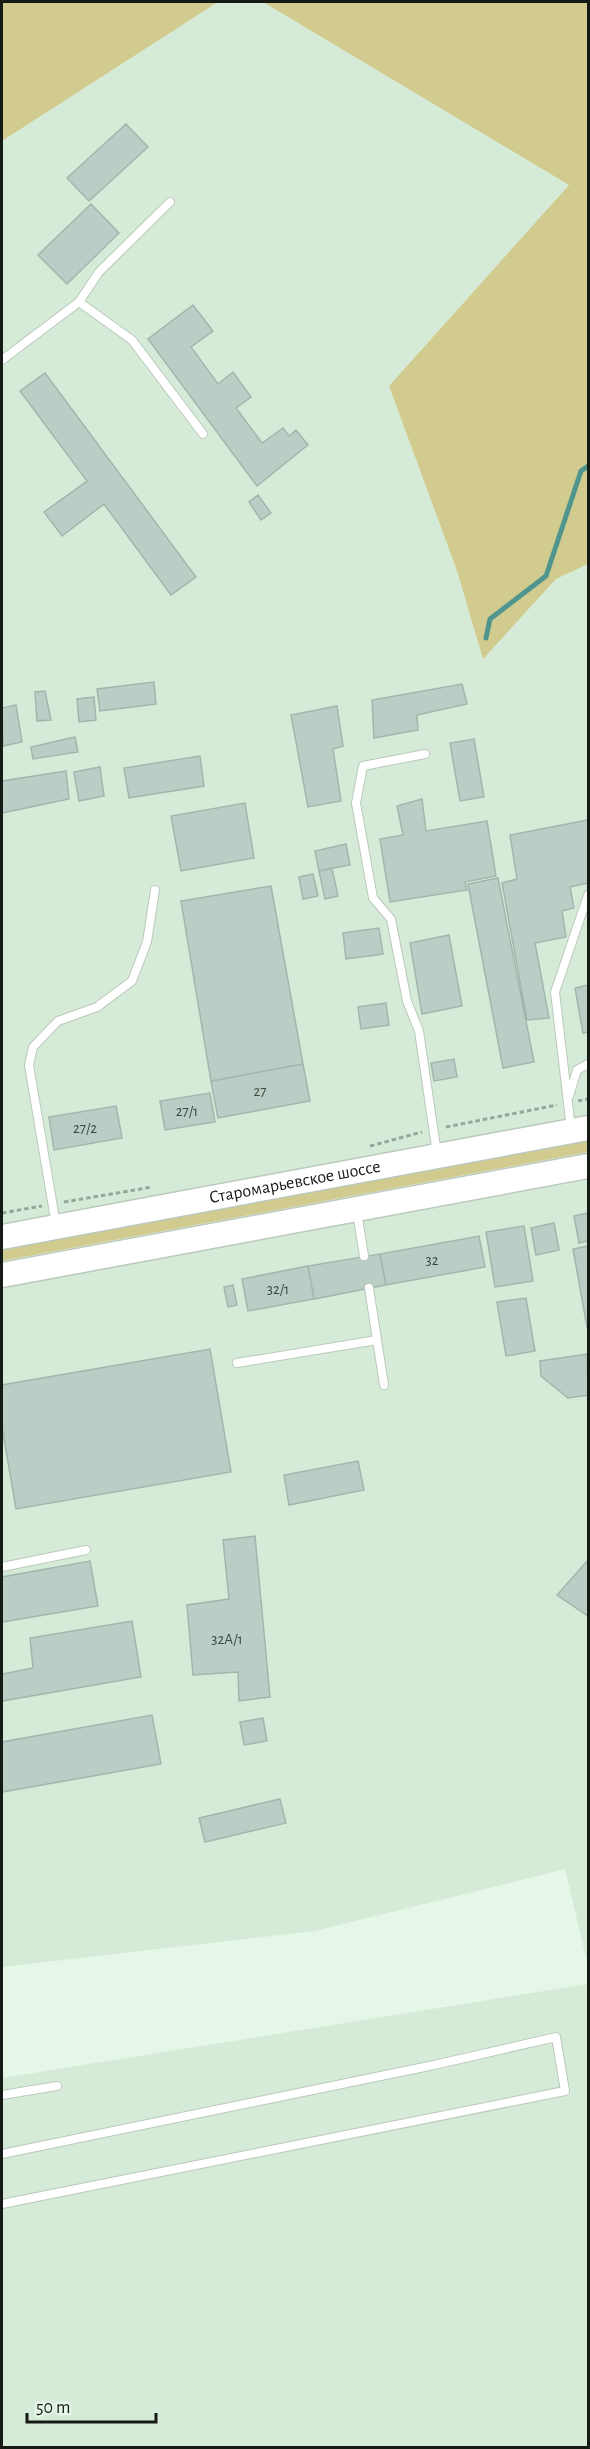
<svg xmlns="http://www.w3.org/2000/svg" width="590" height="2449" viewBox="0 0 590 2449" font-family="'Alegreya Sans',sans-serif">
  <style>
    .built { fill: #d6ebd7 }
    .green { fill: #d1cb8f }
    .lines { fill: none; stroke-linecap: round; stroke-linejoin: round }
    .stream { stroke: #51958f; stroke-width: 5 }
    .building { fill: #bacec5; stroke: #a2b6ae; stroke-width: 1.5 }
    .service-casing { stroke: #bac9bb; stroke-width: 10 }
    .primary-casing { stroke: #bac9bb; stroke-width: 27 }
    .path { stroke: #99a59a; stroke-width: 3; stroke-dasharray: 4.5 3; stroke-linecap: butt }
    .service { stroke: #fff; stroke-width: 8 }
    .primary { stroke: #fff; stroke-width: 24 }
    .labels { text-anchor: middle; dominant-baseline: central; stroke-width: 6; stroke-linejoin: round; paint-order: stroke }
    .number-label { font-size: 15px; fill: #3e4741 }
    .street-label { font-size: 18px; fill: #151a15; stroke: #e6f6e7 }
  </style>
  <rect width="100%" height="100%" fill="#e6f6e7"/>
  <path class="built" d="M218,2H263L569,185L389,386L457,571L483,658L556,579L588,564V1122L2,1230V141Z
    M588,1180V1966L565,1869L315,1931L2,1967V1287Z
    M588,1984V2447H2V2078Z"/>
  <path class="green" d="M2,2H218L2,141Z
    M263,2H588V564L556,579L483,659L457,571L389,386L569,185Z
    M587,1138L588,1152L2,1261V1246Z"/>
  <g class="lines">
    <path class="stream" d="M486,638L490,619L546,576L581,471L588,466"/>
  </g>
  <path class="building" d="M126,124L148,147L89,201L67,178Z
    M91,204L119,233L67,284L38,255Z
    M193,305L213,331L191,347L218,384L233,372L251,397L236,408L262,443L283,428L289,436L296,430L308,445L257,486L148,339Z
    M45,373L196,577L171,595L104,504L62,536L44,512L87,481L20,391Z
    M258,495L271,513L261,520L249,502Z
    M154,682L156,704L100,711L97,689Z
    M462,684L467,704L417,715L418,730L374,738L372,700Z
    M45,691L51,720L37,721L35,692Z
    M94,697L96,720L79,722L77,699Z
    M16,705L22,742L3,746L2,708Z
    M337,706L343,746L333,749L341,801L308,807L291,715Z
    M75,737L78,752L33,759L31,747Z
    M474,739L484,797L460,801L450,743Z
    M200,756L204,786L129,798L124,768Z
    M100,767L104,796L79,801L74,772Z
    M66,771L69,799L2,813V781Z
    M422,799L426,831L487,821L496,876L465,882L467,890L390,902L380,839L403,835L397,806Z
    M245,803L254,858L181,871L171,816Z
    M588,820V883L570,887L574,908L562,911L566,937L535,943L549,1018L527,1020L502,883L517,879L510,835Z
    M346,844L350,865L319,871L315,851Z
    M332,868L338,896L325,899L319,871Z
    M313,874L318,896L303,899L299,877Z
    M498,878L534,1062L503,1068L468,884Z
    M271,886L303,1064L211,1081L181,901Z
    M379,928L383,954L346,959L343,933Z
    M449,935L462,1006L422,1014L410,943Z
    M588,985V1032L583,1033L575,988Z
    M386,1003L389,1025L361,1029L358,1007Z
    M454,1059L457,1077L434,1081L431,1063Z
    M303,1064L310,1101L218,1118L211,1081Z
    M210,1093L215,1122L165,1130L160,1101Z
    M116,1106L122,1138L54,1150L49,1117Z
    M588,1213V1241L579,1243L574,1216Z
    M554,1223L559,1250L536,1255L531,1228Z
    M524,1226L533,1281L495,1287L486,1232Z
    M479,1236L485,1267L386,1285L380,1254Z
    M588,1246V1326L587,1327L573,1249Z
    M380,1254L386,1285L314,1299L308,1266Z
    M308,1266L314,1299L248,1311L242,1279Z
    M233,1285L237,1305L228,1307L224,1287Z
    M526,1298L535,1351L506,1356L497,1302Z
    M210,1349L231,1472L16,1509L2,1427V1385Z
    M587,1354L588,1395L568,1398L541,1376L540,1361Z
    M358,1461L364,1490L289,1505L284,1475Z
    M255,1536L270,1697L239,1701L238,1672L193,1675L187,1605L229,1599L223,1540Z
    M588,1560V1616L557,1595Z
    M90,1561L98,1606L2,1622V1577Z
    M132,1621L141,1677L2,1701V1674L33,1668L30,1638Z
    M152,1715L161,1764L2,1792V1742Z
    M263,1718L267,1741L244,1745L240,1722Z
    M280,1799L286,1823L205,1842L199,1818Z"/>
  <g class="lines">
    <defs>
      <path id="service" d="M79,302L132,340L203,434
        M2,360L79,302L99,272L170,202
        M425,754L363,766L356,803L373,898L391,919L407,1001L419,1031L437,1154
        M569,1096L577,1070L588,1064
        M571,1129L555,992L588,895
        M357,1212L364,1256
        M56,1225L29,1065L33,1047L58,1021L97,1007L132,981L147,942L155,890
        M369,1288L384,1385
        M237,1363L377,1340
        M2,1567L86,1550
        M2,2095L57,2086
        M2,2154L434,2065L556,2037L565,2091L2,2204"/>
      <g id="primary">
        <path id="s1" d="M2,1237L588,1128"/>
        <path d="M2,1275L588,1166"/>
      </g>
    </defs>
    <use href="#service" class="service-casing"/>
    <use href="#primary" class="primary-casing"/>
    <path class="path" d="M578,1101L588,1099
      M446,1127L557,1105
      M370,1146L422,1132
      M64,1202L152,1187
      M2,1213L42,1206"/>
    <use href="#service" class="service"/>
    <use href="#primary" class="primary"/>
  </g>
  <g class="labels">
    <g class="number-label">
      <text x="260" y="1091">27</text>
      <text x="187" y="1111">27/1</text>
      <text x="85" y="1128">27/2</text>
      <text x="432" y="1260">32</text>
      <text x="278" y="1289">32/1</text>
      <text x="227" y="1639">32А/1</text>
    </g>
    <g class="street-label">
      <text stroke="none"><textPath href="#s1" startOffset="298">Старомарьевское шоссе</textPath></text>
    </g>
  </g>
  <rect width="590" height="2449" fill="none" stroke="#151a15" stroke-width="6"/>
  <path d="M27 2413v9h129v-9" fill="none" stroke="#151a15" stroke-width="3"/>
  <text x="36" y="2413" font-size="18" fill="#151a15" stroke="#e6f6e7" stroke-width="4.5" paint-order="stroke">50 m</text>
</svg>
